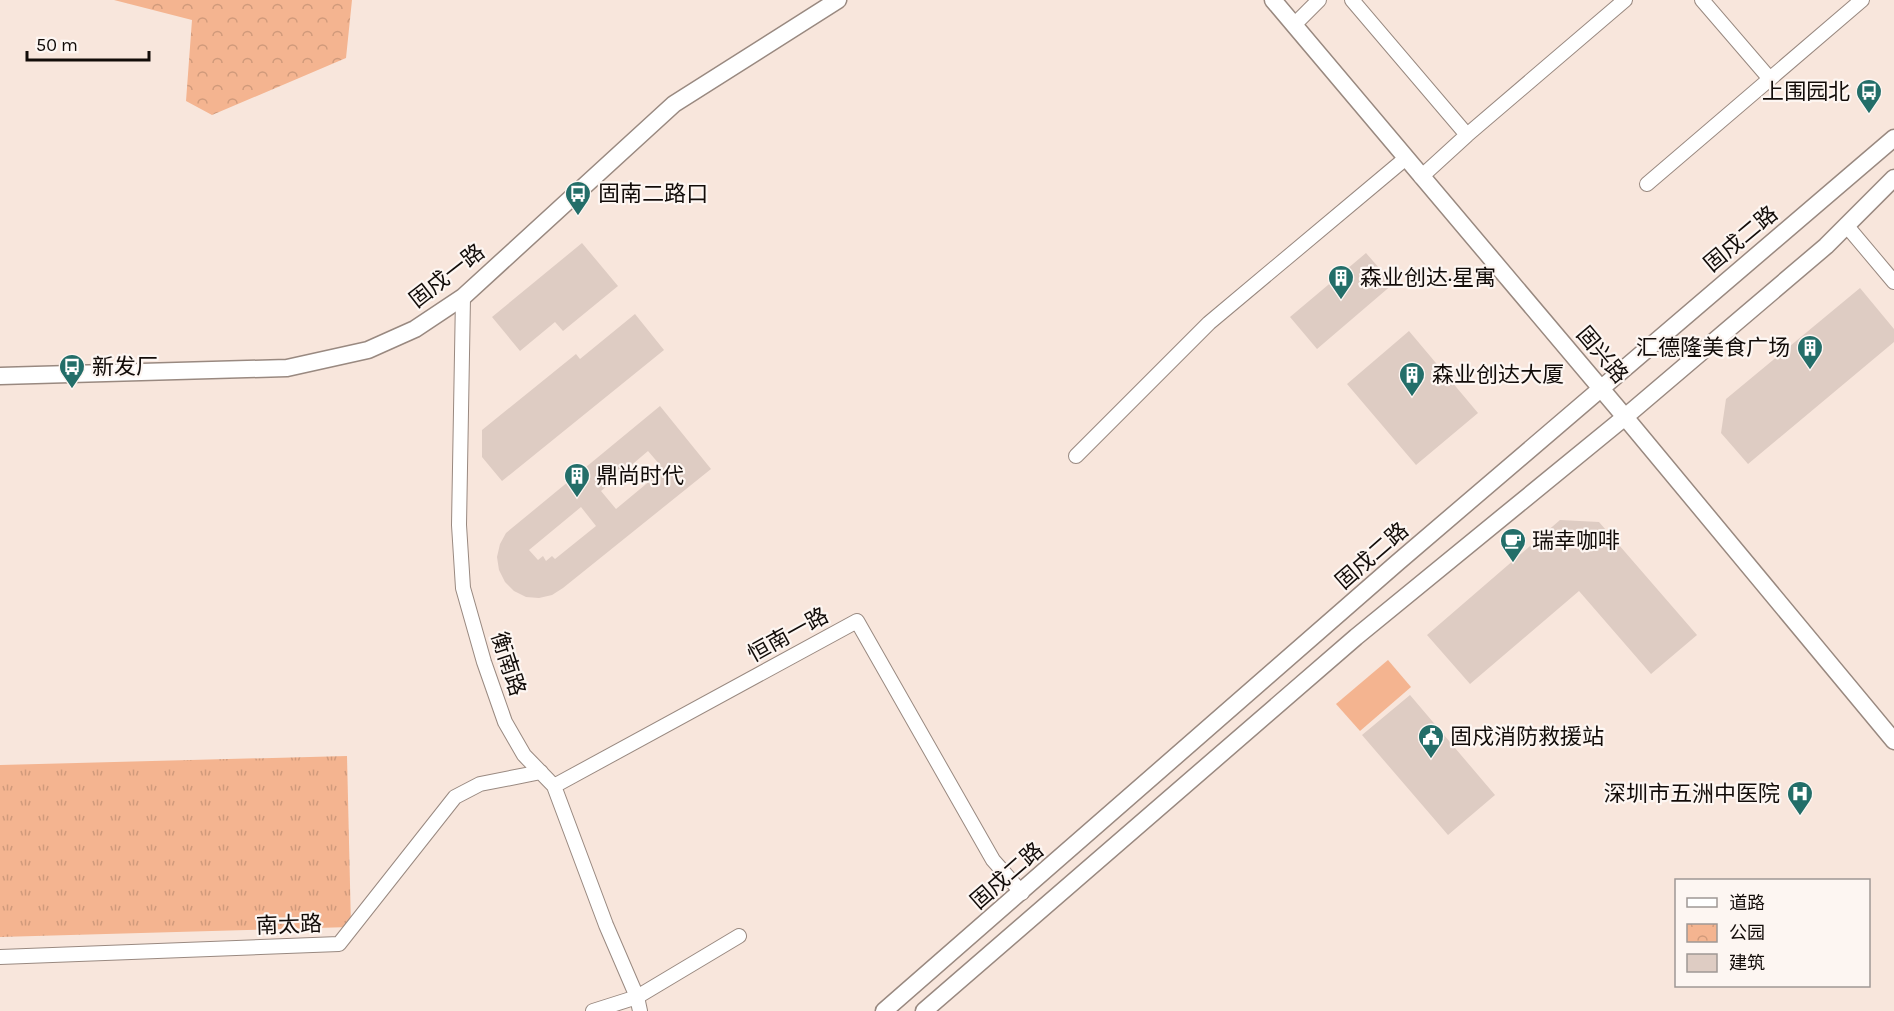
<svg xmlns="http://www.w3.org/2000/svg" width="1894" height="1011" viewBox="0 0 1894 1011" font-family="Karla,'Noto Sans SC',sans-serif">
  <style>
    .grass { fill: url(#grass-tufts) }
    .park { fill: url(#park-crowns) }
    .pitch { fill: #f4b490 }
    .building { fill: #deccc3; fill-rule: evenodd }
    .lines { fill: none; stroke-linecap: round; stroke-linejoin: round }
    .minor-casing { stroke: #998980; stroke-width: 16 }
    .tertiary-casing { stroke: #998980; stroke-width: 19 }
    .minor { stroke: #fff; stroke-width: 14 }
    .tertiary { stroke: #fff; stroke-width: 16 }
    .labels { text-anchor: middle; dominant-baseline: central; stroke-width: 4.5; stroke-linejoin: round; paint-order: stroke }
    .poi-label { font-size: 22px; fill: #120c09; stroke: #fdf6f2; text-anchor: start }
    .street-label { font-size: 22px; fill: #120c09; stroke: #fdf6f2 }
  </style>
  <defs>
    <pattern id="grass-tufts" width="24" height="20" patternUnits="userSpaceOnUse" patternTransform="scale(1.5)"><rect width="24" height="20" fill="#f4b490"/><path d="M3 7l-1-3M5 7V3M7 7l1-3M15 17l-1-3M17 17v-4M19 17l1-3" fill="none" stroke="#d09a7b"/></pattern>
    <pattern id="park-crowns" width="20" height="18" patternUnits="userSpaceOnUse" patternTransform="scale(1.5)"><rect width="20" height="18" fill="#f4b490"/><path d="M2 6a3 3 0 1 1 6 0M12 15a3 3 0 1 1 6 0" fill="none" stroke="#d09a7b"/></pattern>
  </defs>
  <rect width="100%" height="100%" fill="#f8e6dc"/>
  <path class="grass" d="M347,756L351,927L0,937V765Z"/>
  <path class="park" d="M114,0H352L346,58L212,115L186,101L192,20Z"/>
  <path class="pitch" d="M1388,660L1411,687L1360,731L1336,704Z"/>
  <path class="building" d="M582,243L618,286L563,331L555,322L520,351L492,317Z
    M1366,253L1393,284L1317,349L1290,317Z
    M1860,288L1894,329V342L1748,464L1721,433L1726,399Z
    M635,314L664,350L502,481L482,457V430L576,354L580,359Z
    M1409,331L1478,413L1416,465L1347,384Z
    M660,406L711,469L563,588L552,595L539,598L526,597L514,591L505,582L499,570L497,557L500,544L506,533ZM648,451L660,465L654,471L657,475L616,509L601,491ZM581,507L596,526L555,559L552,556L546,561L543,556L538,560L529,550Z
    M1560,520L1599,522L1697,635L1651,674L1579,591L1470,684L1427,635Z
    M1410,695L1495,795L1448,835L1362,735Z"/>
  <g class="lines">
    <defs>
      <path id="minor" d="M1352,0L1467,135
        M1702,0L1770,79
        M1294,25L1319,0
        M1421,177L1467,135L1625,0
        M1647,184L1862,0
        M1846,225L1894,282
        M463,297L459,525L463,588L484,662L505,722L524,755L554,786L606,925L637,997L640,1011
        M1076,456L1209,323L1406,158
        M554,786L857,621L993,860L1022,893
        M0,957L339,944L455,797L480,784L541,772
        M593,1011L637,997L739,936"/>
      <path id="tertiary" d="M1273,0L1625,417L1894,741
        M0,376L287,368L368,350L415,329L463,297L674,104L838,0
        M884,1011L1397,563L1894,138
        M924,1011L1356,637L1625,417L1826,246L1894,178"/>
    </defs>
    <use href="#minor" class="minor-casing"/>
    <use href="#tertiary" class="tertiary-casing"/>
    <use href="#minor" class="minor"/>
    <use href="#tertiary" class="tertiary"/>
  </g>
  <defs>
    <symbol id="bus-pin" viewBox="-11 -11 22 30"><path d="M0 17L-7.5 6A9.5 9.5 0 1 1 7.5 6Z" fill="#236e69" stroke="#fdf6f2"/><path d="M-5-6H5V4H4V6H2V4H-2V6H-4V4H-5ZM-3.5-4V0h7V-4ZM-3.5 1.2v1.5H-2V1.2ZM2 1.2v1.5H3.5V1.2Z" fill="#fff"/></symbol>
    <symbol id="building-pin" viewBox="-11 -11 22 30"><path d="M0 17L-7.5 6A9.5 9.5 0 1 1 7.5 6Z" fill="#236e69" stroke="#fdf6f2"/><path d="M-4-6H4V6H1V3H-1V6H-4ZM-2.5-4.3h1.7v1.8h-1.7ZM.8-4.3h1.7v1.8H.8ZM-2.5-1h1.7V.8h-1.7ZM.8-1h1.7V.8H.8Z" fill="#fff"/></symbol>
    <symbol id="cafe-pin" viewBox="-11 -11 22 30"><path d="M0 17L-7.5 6A9.5 9.5 0 1 1 7.5 6Z" fill="#236e69" stroke="#fdf6f2"/><path d="M-5.5-4.5H6V0H3Q3 3.5 0 3.5H-2.5Q-5.5 3.5-5.5 0ZM3-3.2v2h1.7v-2ZM-6 4.5H4V6H-6Z" fill="#fff"/></symbol>
    <symbol id="civic-pin" viewBox="-11 -11 22 30"><path d="M0 17L-7.5 6A9.5 9.5 0 1 1 7.5 6Z" fill="#236e69" stroke="#fdf6f2"/><path d="M-.6-6.5H3V-4.5H.6V-3L4-1V1h2V6H-6V1h2V-1L-.6-3ZM-1.2 2.5V6h2.4V2.5Z" fill="#fff"/></symbol>
    <symbol id="hospital-pin" viewBox="-11 -11 22 30"><path d="M0 17L-7.5 6A9.5 9.5 0 1 1 7.5 6Z" fill="#236e69" stroke="#fdf6f2"/><path d="M-5-5h3v3.5h4V-5h3V5h-3V1.5h-4V5h-3Z" fill="#fff"/></symbol>
  </defs>
  <g fill-rule="evenodd">
    <use href="#bus-pin" x="1854" y="77" width="30" height="40"/>
    <use href="#bus-pin" x="563" y="179" width="30" height="40"/>
    <use href="#building-pin" x="1326" y="263" width="30" height="40"/>
    <use href="#building-pin" x="1795" y="333" width="30" height="40"/>
    <use href="#bus-pin" x="57" y="352" width="30" height="40"/>
    <use href="#building-pin" x="1397" y="360" width="30" height="40"/>
    <use href="#building-pin" x="562" y="461" width="30" height="40"/>
    <use href="#cafe-pin" x="1498" y="526" width="30" height="40"/>
    <use href="#civic-pin" x="1416" y="722" width="30" height="40"/>
    <use href="#hospital-pin" x="1785" y="779" width="30" height="40"/>
  </g>
  <g class="labels">
    <g class="poi-label">
      <text x="1850" y="92" text-anchor="end">上围园北</text>
      <text x="598" y="194">固南二路口</text>
      <text x="1360" y="278">森业创达·星寓</text>
      <text x="1790" y="348" text-anchor="end">汇德隆美食广场</text>
      <text x="92" y="367">新发厂</text>
      <text x="1432" y="375">森业创达大厦</text>
      <text x="596" y="476">鼎尚时代</text>
      <text x="1532" y="541">瑞幸咖啡</text>
      <text x="1450" y="737">固戍消防救援站</text>
      <text x="1780" y="794" text-anchor="end">深圳市五洲中医院</text>
    </g>
    <g class="street-label">
      <text transform="translate(1741 239) rotate(-40)">固戍二路</text>
      <text transform="translate(447 276) rotate(-38)">固戍一路</text>
      <text transform="translate(1602 355) rotate(50)">固兴路</text>
      <text transform="translate(1372 556) rotate(-41)">固戍二路</text>
      <text transform="translate(788 635) rotate(-29)">恒南一路</text>
      <text transform="translate(508 664) rotate(72)">衡南路</text>
      <text transform="translate(1007 876) rotate(-41)">固戍二路</text>
      <text transform="translate(289 925) rotate(-2)">南太路</text>
    </g>
  </g>
  <rect x="1675" y="879" width="195" height="108" fill="#fdf6f2" stroke="#9f9895" stroke-width="1.5"/>
  <rect x="1687" y="898" width="30" height="9" fill="#ffffff" stroke="#9f9895" stroke-width="1.5"/>
  <text x="1729" y="909" font-size="18" fill="#120c09">道路</text>
  <rect x="1687" y="924" width="30" height="18" fill="url(#park-crowns)" stroke="#9f9895" stroke-width="1.5"/>
  <text x="1729" y="939" font-size="18" fill="#120c09">公园</text>
  <rect x="1687" y="954" width="30" height="18" fill="#deccc3" stroke="#9f9895" stroke-width="1.5"/>
  <text x="1729" y="969" font-size="18" fill="#120c09">建筑</text>
  <path d="M27 51v9h122v-9" fill="none" stroke="#120c09" stroke-width="3"/>
  <text x="36" y="51" font-size="18" fill="#120c09" stroke="#fdf6f2" stroke-width="4.5" paint-order="stroke">50 m</text>
</svg>
